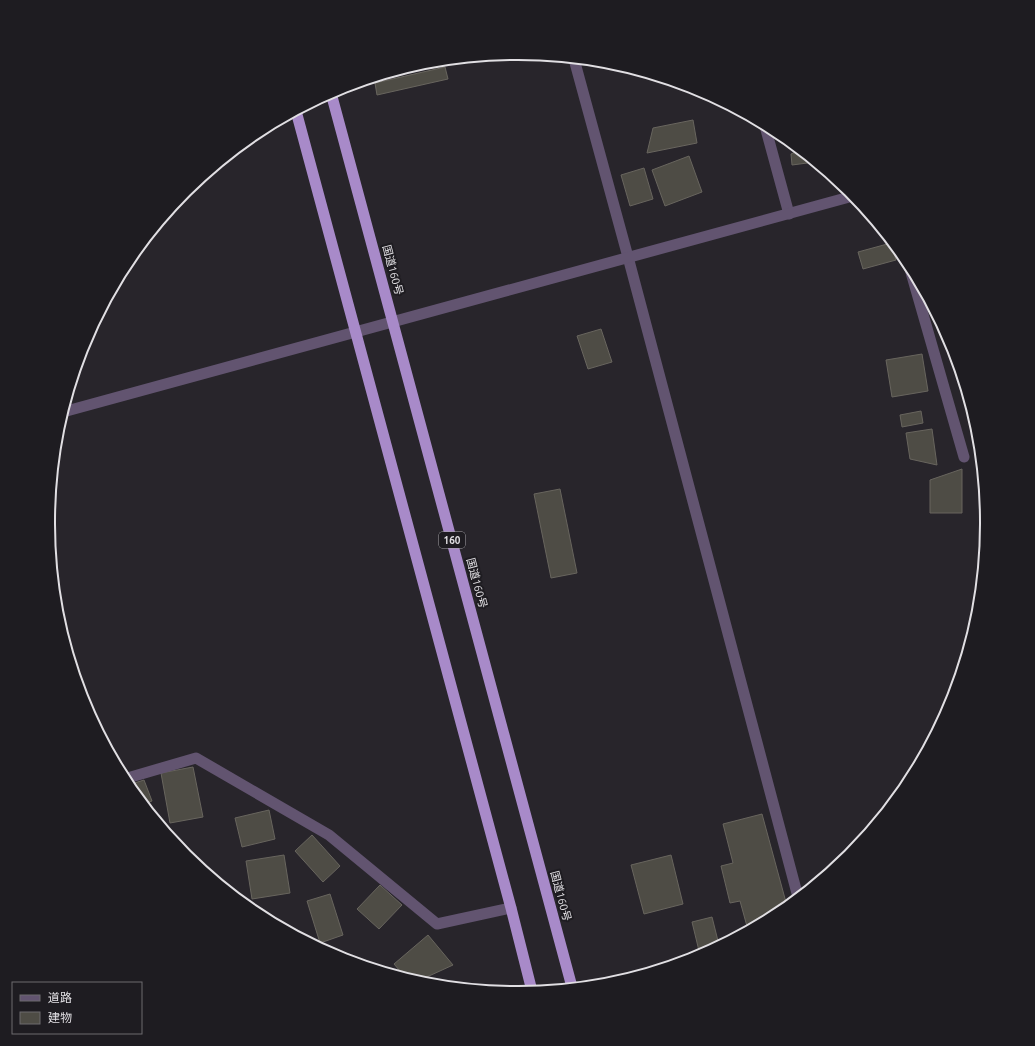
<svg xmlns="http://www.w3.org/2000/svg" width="1035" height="1046" viewBox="0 0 1035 1046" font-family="Ubuntu,'Noto Sans JP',sans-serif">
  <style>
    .building { fill: #4e4c45; stroke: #68655e }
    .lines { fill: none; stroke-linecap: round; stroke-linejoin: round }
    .minor { stroke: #625470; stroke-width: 11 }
    .tertiary { stroke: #625470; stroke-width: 11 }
    .trunk { stroke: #a88ac9; stroke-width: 11 }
    .labels { text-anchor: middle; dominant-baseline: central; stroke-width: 4; stroke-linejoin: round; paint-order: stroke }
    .shield { fill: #1e1c21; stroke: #a6a4a9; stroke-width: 1 }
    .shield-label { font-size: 10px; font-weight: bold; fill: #e1dfe3 }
    .street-label { font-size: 11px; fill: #e1dfe3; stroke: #1e1c21 }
    .rim { fill: none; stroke: #e1dfe3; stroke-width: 2 }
  </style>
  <rect width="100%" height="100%" fill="#28252b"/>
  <path class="building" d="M445,67L448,79L377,95L375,83Z
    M715,99L722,102L717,104Z
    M693,120L697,143L647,153L653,128Z
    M800,150L815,162L792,165L791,154Z
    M689,156L702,192L665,206L652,170Z
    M644,168L653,199L630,206L621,175Z
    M891,243L896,260L863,269L858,252Z
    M601,329L612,362L588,369L577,336Z
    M922,354L928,391L892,397L886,360Z
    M957,361L970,406H969L953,363Z
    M921,411L923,423L902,427L900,415Z
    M932,429L937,465L910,459L906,433Z
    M962,469V513H930V480Z
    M560,489L577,573L551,578L534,494Z
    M193,767L203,817L170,823L161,773Z
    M144,780L152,801L144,804L128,785Z
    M269,810L275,839L242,847L235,818Z
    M762,814L787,906L778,913L748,930L740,901L730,903L721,866L733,863L723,824Z
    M312,835L340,866L323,882L295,851Z
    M284,855L290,893L252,899L246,861Z
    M671,855L683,904L644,914L631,865Z
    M380,885L402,905L379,929L357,909Z
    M330,894L343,935L320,943L307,901Z
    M712,917L719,945L700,955L692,922Z
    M428,935L453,965L418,981L405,977L394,964Z
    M466,983L469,988L461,987Z"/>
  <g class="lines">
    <path class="minor" d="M574,59L628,257L798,897
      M765,126L789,214
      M908,262L964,457
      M124,779L196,758L329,835L437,924L511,908"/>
    <path class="tertiary" d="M63,412L853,196"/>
    <path class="trunk" d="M331,93L572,987
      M296,111L511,908L532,991"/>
  </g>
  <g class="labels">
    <rect class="shield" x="439" y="532" width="26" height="16" rx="3"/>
    <g class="shield-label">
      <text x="452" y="540">160</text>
    </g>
    <g class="street-label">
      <text transform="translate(393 270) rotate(75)">国道160号</text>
      <text transform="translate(477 583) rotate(75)">国道160号</text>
      <text transform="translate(561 896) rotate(75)">国道160号</text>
    </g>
  </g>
  <path d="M0 0H1035V1046H0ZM517 60H518A462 462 0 0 1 980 522V524A462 462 0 0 1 518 986H517A462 462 0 0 1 55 524V522A462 462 0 0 1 517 60Z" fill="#1e1c21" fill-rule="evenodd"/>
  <path class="rim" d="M517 60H518A462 462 0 0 1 980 522V524A462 462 0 0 1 518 986H517A462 462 0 0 1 55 524V522A462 462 0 0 1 517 60Z"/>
  <rect x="12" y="982" width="130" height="52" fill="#1e1c21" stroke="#6c6a6f"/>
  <rect x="20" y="995" width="20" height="6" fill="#625470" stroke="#6c6a6f"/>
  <text x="48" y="1002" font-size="12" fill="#e1dfe3">道路</text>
  <rect x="20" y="1012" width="20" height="12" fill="#4e4c45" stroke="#6c6a6f"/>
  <text x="48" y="1022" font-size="12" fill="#e1dfe3">建物</text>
</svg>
